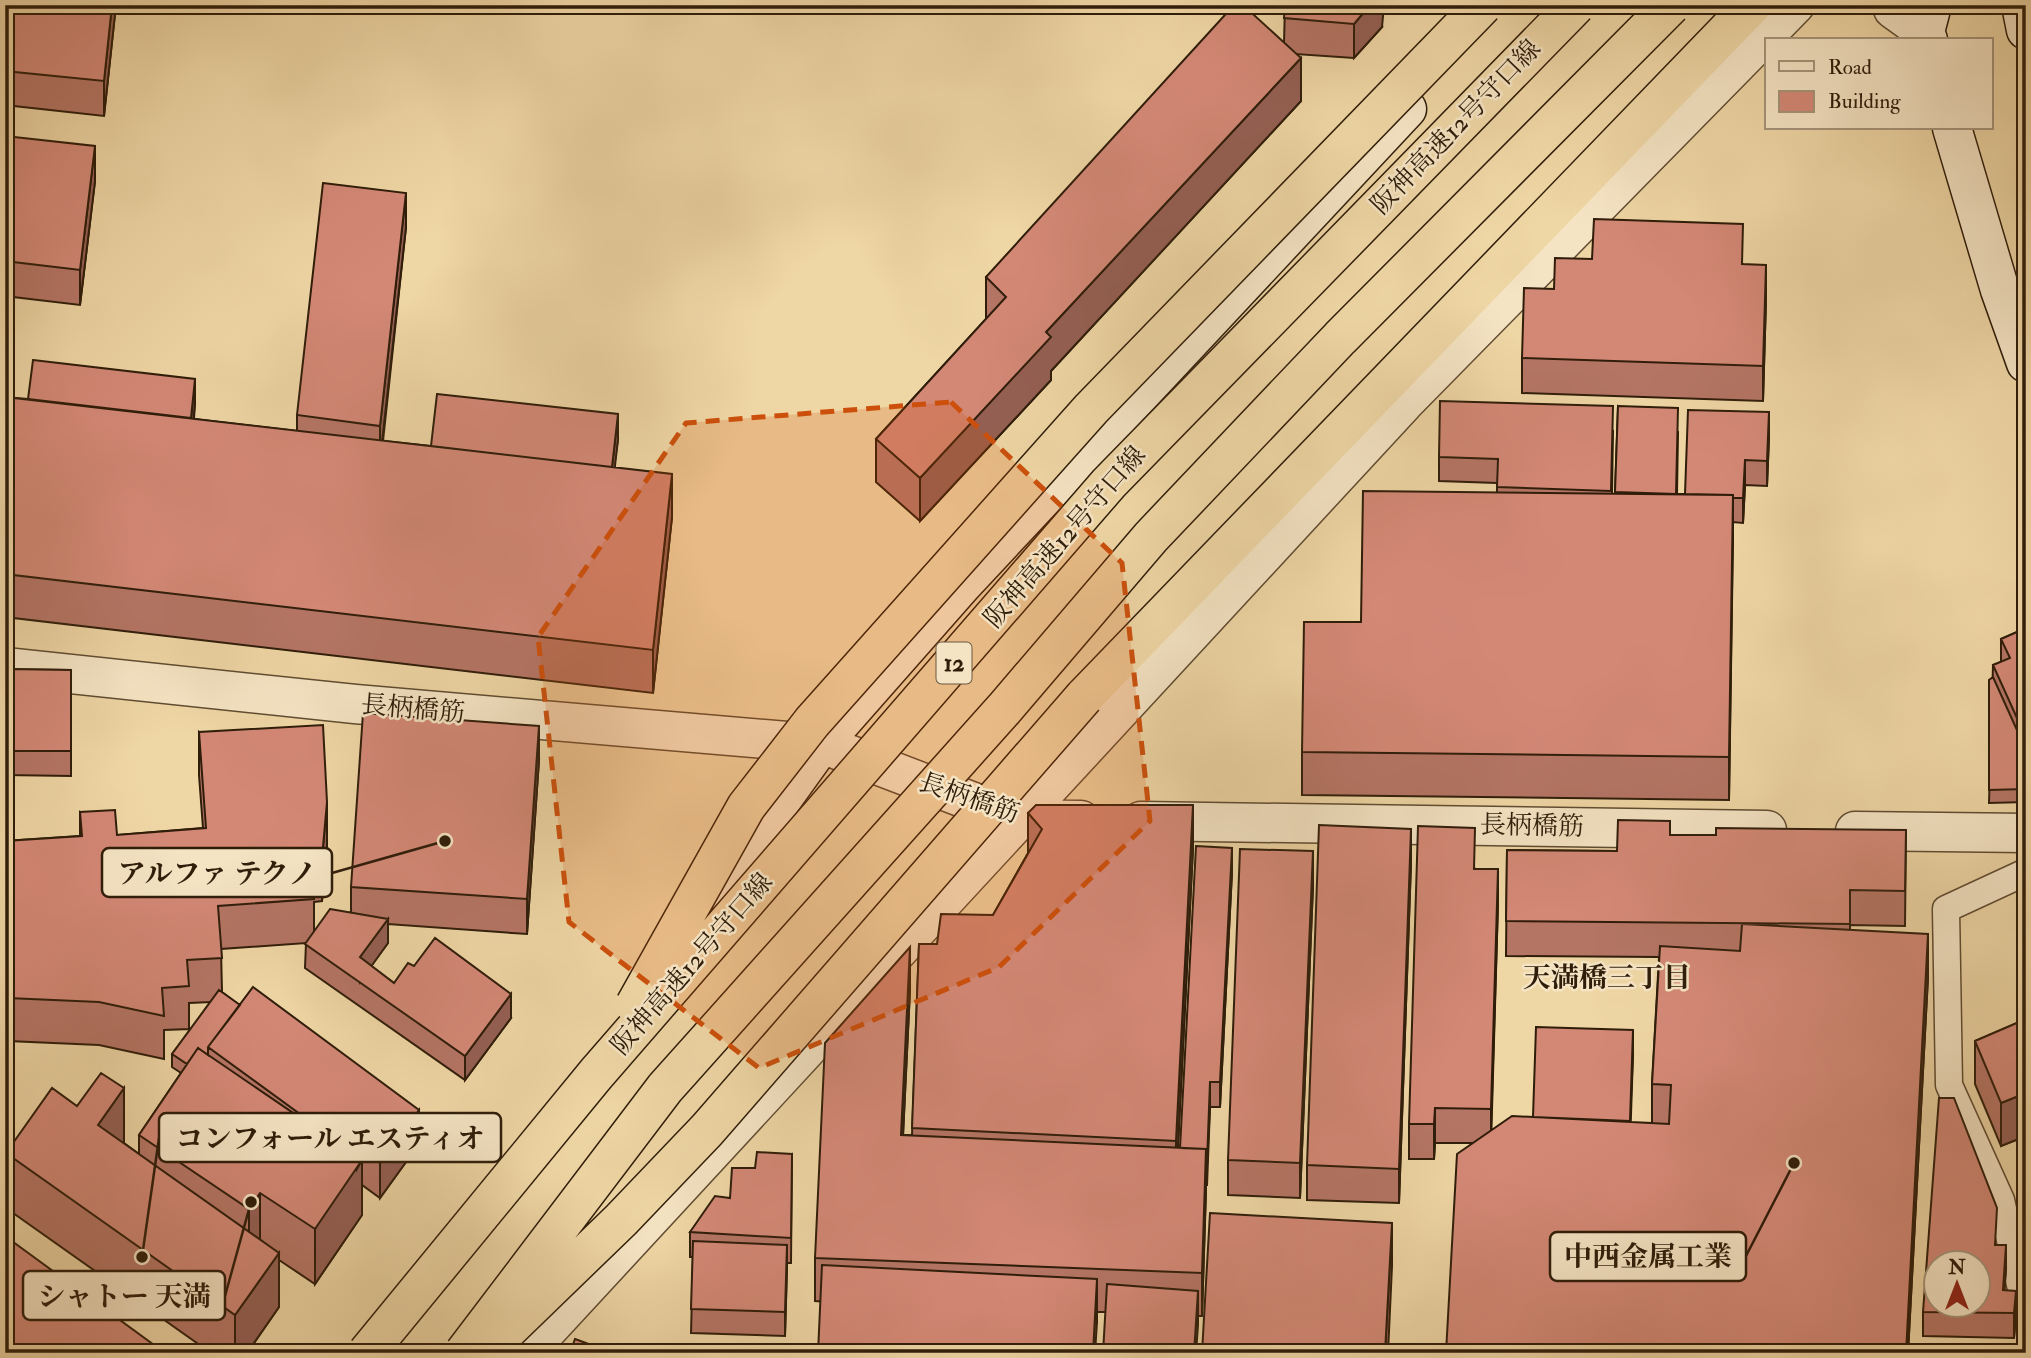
<svg xmlns="http://www.w3.org/2000/svg" width="2031" height="1358" viewBox="0 0 2031 1358" font-family="'IM FELL Double Pica','Noto Serif JP',serif">
  <style>
    .lines { fill: none; stroke-linecap: round; stroke-linejoin: round }
    .lane-casing { stroke: #5f4b31; stroke-width: 29 }
    .street-casing { stroke: #5f4b31; stroke-width: 41 }
    .secondary-casing { stroke: #2f1d0a; stroke-width: 41 }
    .highway-casing { stroke: #2f1d0a; stroke-width: 41 }
    .lane { stroke: #f5e4c4; stroke-width: 26 }
    .street { stroke: #f5e4c4; stroke-width: 38 }
    .secondary { stroke: #f5e4c4; stroke-width: 38 }
    .highway { stroke: #efd6a5; stroke-width: 38 }
    .highway-bridge-casing { stroke: #2f1d0a; stroke-width: 41; stroke-linecap: butt }
    .highway-bridge { stroke: #efd6a5; stroke-width: 38 }
    .wall { fill: #b57565; stroke: #2f1d0a; stroke-width: 2 }
    .shaded-wall { fill: #945f53; stroke: #2f1d0a; stroke-width: 2 }
    .building { fill: #d38876; stroke: #2f1d0a; stroke-width: 2; fill-rule: evenodd }
    .marked { fill: #cc500c; fill-opacity: 0.2; stroke: #cc500c; stroke-width: 5; stroke-dasharray: 14 9; stroke-linejoin: round }
    .labels { text-anchor: middle; dominant-baseline: central; stroke-width: 5; stroke-linejoin: round; paint-order: stroke }
    .shield { fill: #f5e4c4; stroke: #6a5942; stroke-width: 2 }
    .shield-label { font-size: 24px; font-weight: bold; fill: #2f1d0a }
    .street-label { font-size: 26px; fill: #2f1d0a; stroke: #f5e4c4 }
    .neighbourhood-label { font-size: 28px; font-weight: bold; fill: #2f1d0a; stroke: #f5e4c4 }
    .leader { fill: none; stroke: #2f1d0a; stroke-width: 2.5 }
    .callout-dot { fill: #2f1d0a; stroke: #f5e4c4; stroke-width: 2.5 }
    .callout { fill: #f5e4c4; stroke: #2f1d0a; stroke-width: 2.5 }
    .callout-label { font-size: 28px; text-anchor: middle; font-weight: bold; fill: #2f1d0a }
  </style>
  <rect width="100%" height="100%" fill="#efd6a5"/>
  <filter id="stains"><feTurbulence type="fractalNoise" baseFrequency=".00286" numOctaves="4"/><feColorMatrix values="0 0 0 0 .2 0 0 0 0 .09 0 0 0 0 .02 0 0 0 .5 -.17"/></filter>
  <radialGradient id="worn" r=".72"><stop offset=".6" stop-color="#630" stop-opacity="0"/><stop offset="1" stop-color="#630" stop-opacity=".3"/></radialGradient>
  <g class="lines">
    <defs>
      <path id="lane" d="M2026,872L1946,909L1949,1085L2001,1200L2026,1311"/>
      <path id="street" d="M1892,5L1893,9L1925,32
        M5,667L355,704L822,744L1018,819L1081,820
        M1141,821L1767,830
        M1855,831L2026,833
        M526,1353L1404,403L1795,5"/>
      <path id="secondary" d="M2021,5L2026,30
        M1928,40L1925,32L1932,5
        M1952,128L2000,290L2026,363
        M709,901L822,744L963,584L1407,109"/>
      <path id="highway" d="M1084,697L1752,5"/>
    </defs>
    <use href="#lane" class="lane-casing"/>
    <use href="#street" class="street-casing"/>
    <use href="#secondary" class="secondary-casing"/>
    <use href="#highway" class="highway-casing"/>
    <use href="#lane" class="lane"/>
    <use href="#street" class="street"/>
    <use href="#secondary" class="secondary"/>
    <use href="#highway" class="highway"/>
    <defs>
      <path id="highway-bridge" d="M635,1005L746,807L812,722L1091,409L1483,5
        M496,1341L621,1220L707,1130L1084,697
        M367,1353L596,1074L1109,483L1576,5
        M464,1353L665,1088L1004,709L1151,537L1340,338L1671,5"/>
    </defs>
    <use href="#highway-bridge" class="highway-bridge-casing"/>
    <use href="#highway-bridge" class="highway-bridge"/>
  </g>
  <path class="wall" d="M5,5H116L104,116L5,105Z
    M1285,5L1382,27L1354,58L1296,54L1301,101L1051,371V380L920,521L876,482V439L986,319V277L1284,43Z
    M5,136L95,181L80,305L5,296Z
    M406,227L383,441L431,446L618,439L614,468L672,517L653,693L5,617V397L28,399L195,403L194,419L297,431V415Z
    M1743,264L1766,299L1763,401L1522,393V358L1554,289Z
    M1618,406L1678,432L1677,494H1685L1769,437L1767,486L1745,485L1743,523L1733,522L1729,800L1302,795V752L1361,622L1497,492V483L1439,481V457L1613,431L1612,494H1615Z
    M2026,628V802L1989,803L1993,665L2001,662V639Z
    M5,669L71,670V776L5,775Z
    M199,732L327,845L322,901L314,902V931L351,912V887L539,760L527,934L388,924V943L371,966L394,983L511,1018L465,1080L305,968L306,943L221,949L222,992L419,1144L380,1198L362,1185V1215L315,1284L279,1260V1307L247,1353H211L6,1208V1153L124,1143L139,1154V1135L181,1073L172,1067V1054L211,1002L189,1003V1029L164,1030V1059L99,1045L8,1041L5,1003V841L80,836V812L117,835L203,828L199,775Z
    M1028,813L1193,848L1178,1148H1180L1232,872L1220,1107H1210L1206,1186L1202,1316H1198V1325L1105,1312H1097V1322L815,1301V1258L910,990L903,1135H912L919,944H937L993,915L1028,853Z
    M1906,830L1905,926L1850,925V930L1928,977L1908,1353L1472,1143H1435L1434,1159H1409V1124L1475,869L1498,903L1491,1130L1533,1117L1633,1054L1630,1122L1652,1123V1084L1659,957L1506,956L1507,850L1617,851L1670,835H1716Z
    M1411,863L1399,1203L1307,1200V1165Z
    M1313,886L1300,1198L1228,1195V1160Z
    M2026,1019V1136L2001,1146L1975,1084V1041Z
    M792,1154L791,1263H787L785,1336L691,1333L693,1257H690V1232L730,1198L755,1168Z
    M2006,1269L2004,1290L2016,1315L2014,1338L1923,1336V1312Z"/>
  <path class="shaded-wall" d="M112,5H116L104,116V81Z
    M1370,5H1384L1382,27L1354,58V24Z
    M1301,58V101L1051,371V380L920,521V478L1046,332Z
    M95,146V181L80,305V270Z
    M406,193V227L380,460V426Z
    M1766,265V299L1763,401V366Z
    M195,379V403L189,461V437Z
    M1769,412V437L1767,486V461Z
    M618,414V439L610,510V486Z
    M1745,460V485L1743,523V498Z
    M672,474V517L653,693V650Z
    M1733,495V538L1729,800V757Z
    M539,726V760L527,934V899Z
    M327,802V845L322,901V858Z
    M1193,805V848L1176,1184V1141Z
    M1411,829V863L1399,1203V1169Z
    M1232,848V872L1220,1107V1082Z
    M1313,851V886L1300,1198V1163Z
    M1498,869V903L1491,1144V1109Z
    M388,919V943L360,982V957Z
    M1928,934V977L1908,1353H1906Z
    M910,947V990L901,1178V1135Z
    M511,994V1018L465,1080V1056Z
    M1633,1030V1054L1630,1145V1121Z
    M1210,1082V1107L1207,1186V1162Z
    M124,1088V1143L98,1180V1125Z
    M2026,1093V1136L2001,1146V1103Z
    M1435,1108V1143L1434,1159V1124Z
    M419,1110V1144L380,1198V1163Z
    M357,1146V1169L362,1160V1215L315,1284V1229L352,1152Z
    M1206,1149V1192L1202,1316V1273Z
    M260,1193V1247L249,1264V1209Z
    M1392,1223V1266L1388,1353H1385Z
    M787,1245V1269L785,1336V1312Z
    M2006,1245V1269L2003,1314V1290Z
    M279,1253V1307L247,1353H235V1315Z
    M1097,1279V1322L1095,1353H1093Z
    M1198,1291V1325L1196,1353H1194Z
    M2016,1291V1315L2014,1338V1313Z"/>
  <path class="building" d="M5,5H112L104,81L5,71Z
    M1234,5H1243L1301,58L1046,332L1051,337L920,478L876,439L1006,297L986,277Z
    M1285,5H1370L1354,24L1284,18Z
    M5,136L95,146L80,270L5,261Z
    M323,183L406,193L380,426L297,415Z
    M1594,219L1743,224L1742,264L1766,265L1763,366L1522,358L1524,288L1554,289L1555,258L1592,259Z
    M33,360L195,379L191,418L28,399Z
    M437,394L618,414L612,467L431,446Z
    M5,397L672,474L653,650L5,574Z
    M1440,401L1613,406L1611,491L1497,487L1498,459L1439,457Z
    M1618,406L1678,408L1676,494L1615,492Z
    M1688,410L1769,412L1767,461L1745,460L1743,498H1733V495L1685,494Z
    M1363,491L1733,495L1729,757L1302,752L1304,622H1361Z
    M2026,628V738L1993,665L2010,658L2001,639Z
    M5,669L71,670V751H5Z
    M1993,677L2026,750V789L1989,790V680Z
    M363,713L539,726L527,899L351,887Z
    M323,725L327,802L322,858L311,859L314,899L218,906L222,958L187,960L189,986L162,988L164,1016L99,1002L8,998L5,960V841L82,836L80,812L115,810L117,835L206,828L199,732Z
    M1036,805H1193L1176,1141L912,1128L919,944H937L941,914L993,915L1042,829L1028,813Z
    M1618,820L1670,821V835H1716V828L1906,830L1905,891L1850,890V924L1506,921L1507,850L1617,851Z
    M1319,825L1411,829L1399,1169L1307,1165Z
    M1418,826L1475,828L1474,869H1498L1491,1109L1435,1108L1434,1124H1409Z
    M1196,846L1232,848L1220,1082H1210L1207,1162L1206,1149L1180,1148Z
    M1240,849L1313,851L1300,1163L1228,1160Z
    M330,909L388,919L360,957L394,983L408,963L414,966L435,938L511,994L465,1056L305,944Z
    M1742,924L1928,934L1906,1353H1446L1457,1154L1512,1116L1669,1124L1671,1085L1652,1084L1660,946L1740,951Z
    M910,947L901,1135L1206,1149L1202,1273L815,1258L825,1043Z
    M253,987L419,1110L380,1163L357,1146L352,1152L208,1047Z
    M219,990L240,1005L208,1047V1055L198,1048L187,1064L172,1054Z
    M2026,1019V1093L2001,1103L1975,1041Z
    M1536,1027L1633,1030L1630,1121L1533,1117Z
    M198,1048L362,1160L315,1229L260,1193L249,1209L139,1135Z
    M101,1073L124,1088L98,1125L279,1253L235,1315L6,1153L52,1088L77,1106Z
    M1939,1098H1954L1997,1208L1995,1245H2006L2003,1290L2016,1291L2014,1313L1923,1312ZM1936,1264H1978V1306H1936Z
    M757,1152L792,1154L791,1238L690,1232L715,1196L730,1198L732,1168H755Z
    M1210,1213L1392,1223L1385,1353H1202Z
    M5,1236L165,1353H5Z
    M693,1241L787,1245L785,1312L691,1309Z
    M822,1265L1097,1279L1093,1353H818Z
    M1107,1284L1198,1291L1194,1353H1103Z
    M575,1339L613,1353H570Z"/>
  <path class="marked" d="M951,402L1122,563L1150,821L999,967L759,1068L569,922L538,637L686,423Z"/>
  <g class="labels">
    <rect class="shield" x="936.5" y="642.5" width="35" height="41" rx="5"/>
    <g class="shield-label">
      <text x="954" y="663">12</text>
    </g>
    <g class="street-label">
      <text transform="translate(1456 127) rotate(-46)">阪神高速12号守口線</text>
      <text transform="translate(1065 537) rotate(-49)">阪神高速12号守口線</text>
      <text transform="translate(413 709) rotate(5)">長柄橋筋</text>
      <text transform="translate(969 798) rotate(19)">長柄橋筋</text>
      <text transform="translate(1532 826) rotate(1)">長柄橋筋</text>
      <text transform="translate(692 964) rotate(-49)">阪神高速12号守口線</text>
    </g>
    <g class="neighbourhood-label">
      <text x="1607" y="978">天満橋三丁目</text>
    </g>
  </g>
  <path class="leader" d="M445 841L332 873M142 1257L159 1138M1794 1163L1746 1256M251 1202L225 1296"/>
  <g class="callout-dot">
    <circle cx="445" cy="841" r="7"/>
    <circle cx="142" cy="1257" r="7"/>
    <circle cx="1794" cy="1163" r="7"/>
    <circle cx="251" cy="1202" r="7"/>
  </g>
  <g class="callout">
    <rect x="102" y="848" width="230" height="49" rx="7"/>
    <rect x="159" y="1113" width="342" height="49" rx="7"/>
    <rect x="1550" y="1232" width="196" height="49" rx="7"/>
    <rect x="23" y="1271" width="202" height="49" rx="7"/>
  </g>
  <g class="callout-label">
    <text x="217" y="883">アルファ テクノ</text>
    <text x="330" y="1148">コンフォール エスティオ</text>
    <text x="1648" y="1266">中西金属工業</text>
    <text x="124" y="1306">シャトー 天満</text>
  </g>
  <rect width="2031" height="1358" fill="none" stroke="#efd6a5" stroke-width="28"/>
  <rect x="7" y="7" width="2017" height="1344" fill="none" stroke="#2f1d0a" stroke-width="3.5"/>
  <rect x="14" y="14" width="2003" height="1330" fill="none" stroke="#2f1d0a" stroke-width="2"/>
  <rect x="1765" y="38" width="228" height="91" fill="#f5e4c4" stroke="#a6947a" stroke-width="2"/>
  <rect x="1779" y="61" width="35" height="10" fill="#f5e4c4" stroke="#a6947a" stroke-width="2"/>
  <text x="1828" y="74" font-size="21" fill="#2f1d0a">Road</text>
  <rect x="1779" y="91" width="35" height="21" fill="#d38876" stroke="#a6947a" stroke-width="2"/>
  <text x="1828" y="108" font-size="21" fill="#2f1d0a">Building</text>
  <g transform="translate(1957 1284)"><circle r="33" fill="#f5e4c4" stroke="#a6947a" stroke-width="2"/>
  <path d="M0-5L12 26L0 18L-12 26Z" fill="#8f2418"/>
  <text y="-10" font-size="19" font-weight="bold" text-anchor="middle" fill="#2f1d0a">N</text>
  </g>
  <rect width="100%" height="100%" filter="url(#stains)"/>
  <rect width="100%" height="100%" fill="url(#worn)"/>
</svg>
